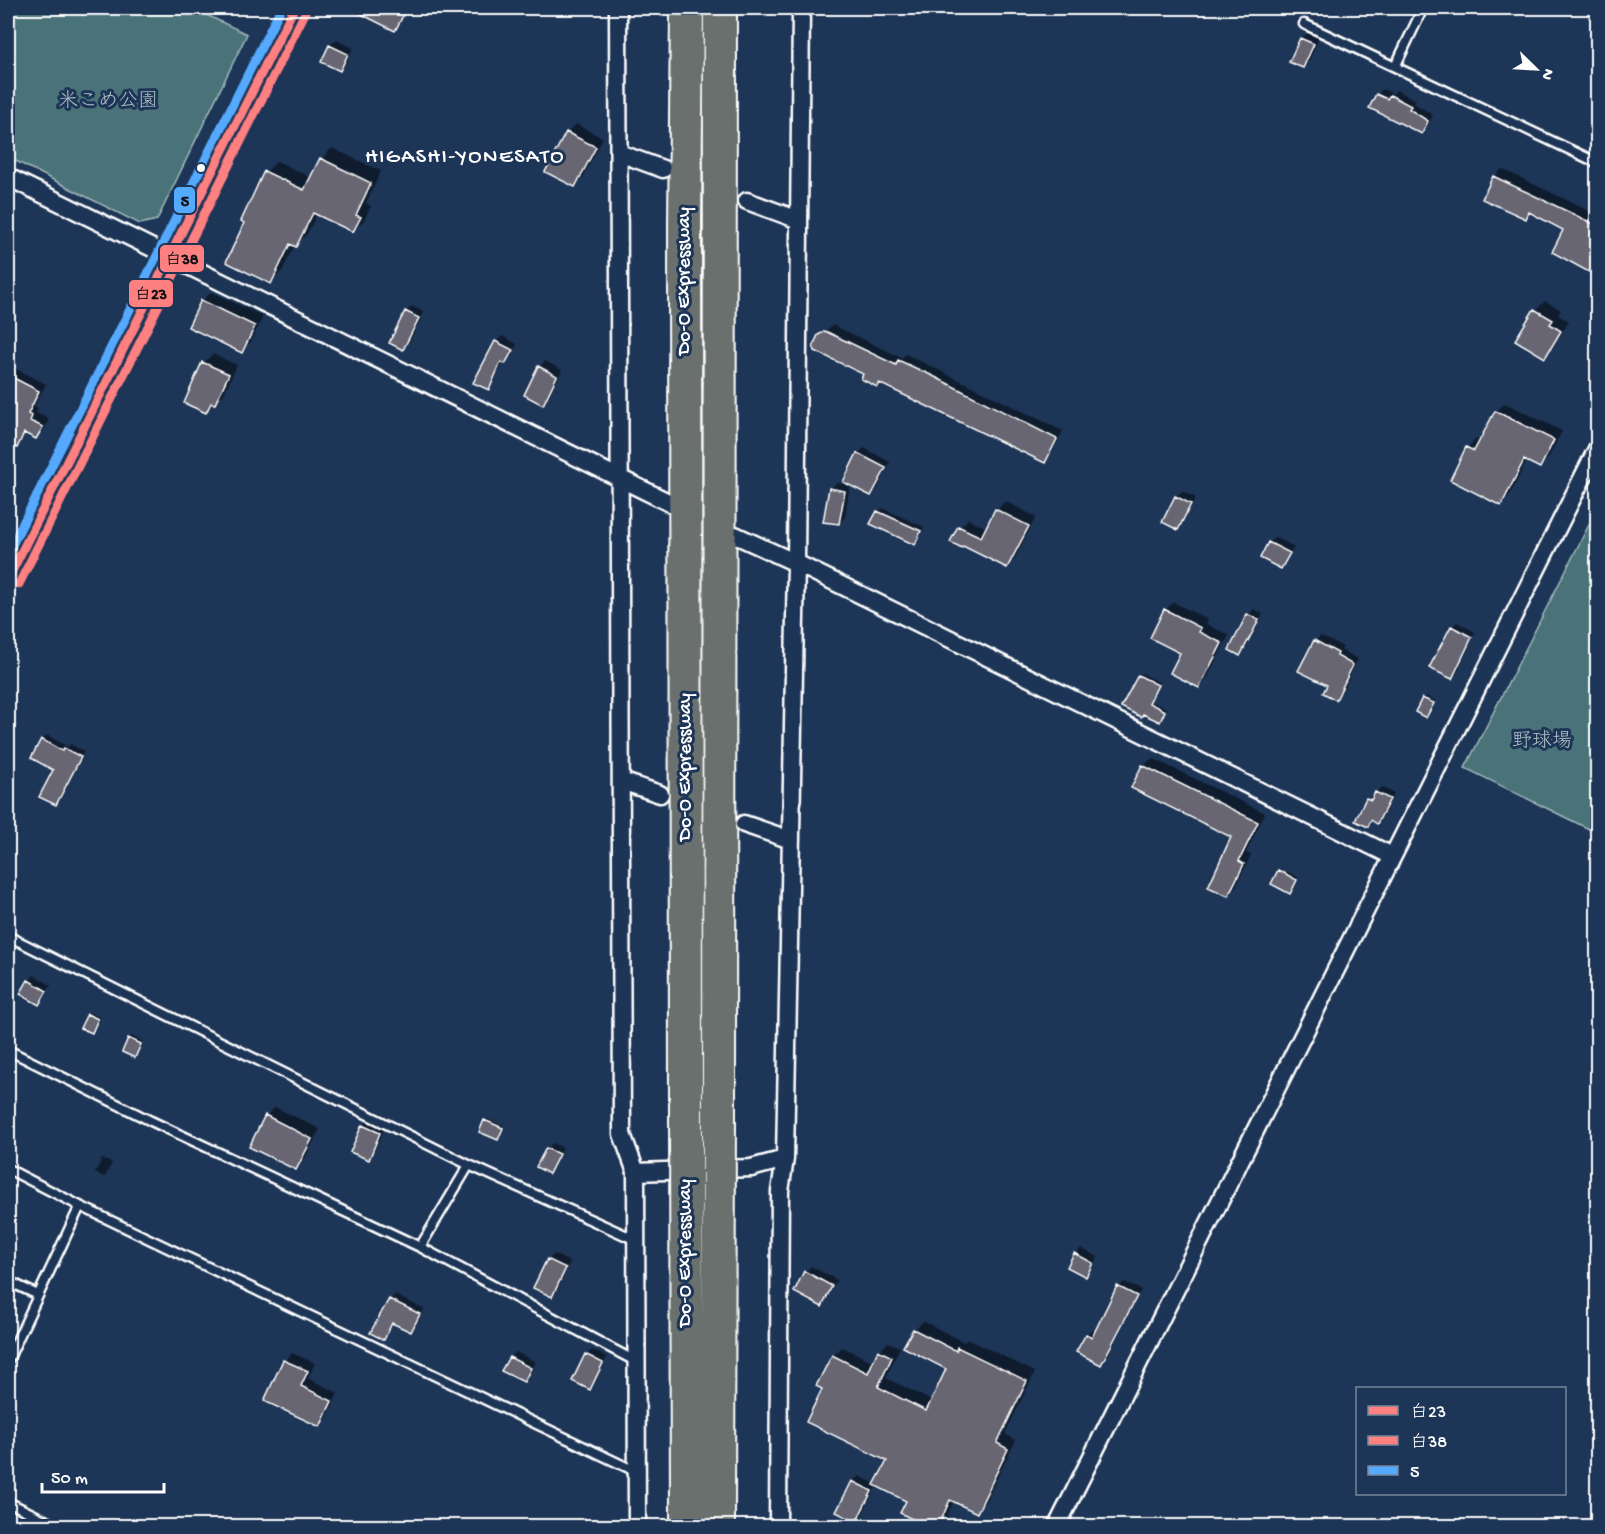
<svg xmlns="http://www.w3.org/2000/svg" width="1605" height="1534" viewBox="0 0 1605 1534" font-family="'Gochi Hand','Klee One',sans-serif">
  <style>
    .green { fill: #4a7378; stroke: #a4b9bc; stroke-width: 1.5 }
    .shadow { fill: #0007 }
    .building { fill: #686672; stroke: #fff; stroke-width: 1.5 }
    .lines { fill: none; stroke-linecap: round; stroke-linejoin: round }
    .street-tunnel { stroke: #344968; stroke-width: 16; stroke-dasharray: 16 8; stroke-linecap: butt }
    .lane-casing { stroke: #fff; stroke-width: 13 }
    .street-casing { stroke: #fff; stroke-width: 21 }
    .secondary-casing { stroke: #fff; stroke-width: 28 }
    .highway-casing { stroke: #fff; stroke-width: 36 }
    .lane { stroke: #1d3557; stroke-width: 8 }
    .street { stroke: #1d3557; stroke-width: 16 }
    .secondary { stroke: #1d3557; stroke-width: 24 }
    .highway { stroke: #6a706d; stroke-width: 32 }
    .highway-bridge-casing { stroke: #fff; stroke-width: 36; stroke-linecap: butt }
    .highway-bridge { stroke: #6a706d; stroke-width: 32 }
    .bus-1-casing { stroke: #1d3557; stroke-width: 14 }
    .bus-2-casing { stroke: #1d3557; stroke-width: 14 }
    .bus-3-casing { stroke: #1d3557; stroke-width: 14 }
    .bus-1 { stroke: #ff8080; stroke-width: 9 }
    .bus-2 { stroke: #ff8080; stroke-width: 9 }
    .bus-3 { stroke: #54aaff; stroke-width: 9 }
    .bus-dot { fill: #fff; stroke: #1d3557; stroke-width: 2 }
    .labels { text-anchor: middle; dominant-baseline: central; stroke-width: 6; stroke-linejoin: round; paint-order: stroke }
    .park-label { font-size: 20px; fill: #aec0c2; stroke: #1d3557 }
    .street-label { font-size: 20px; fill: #fff; stroke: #1d3557 }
    .quarter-label { font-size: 22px; letter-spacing: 1.5px; fill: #fff; stroke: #1d3557 }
    .line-badge { stroke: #1d3557; stroke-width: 2 }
    .pale-badge-label { font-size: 16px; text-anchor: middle; font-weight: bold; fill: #111 }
  </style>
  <rect width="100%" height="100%" fill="#1d3557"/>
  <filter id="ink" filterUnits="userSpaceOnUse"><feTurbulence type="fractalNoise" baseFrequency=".0167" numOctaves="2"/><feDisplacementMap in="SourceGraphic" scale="12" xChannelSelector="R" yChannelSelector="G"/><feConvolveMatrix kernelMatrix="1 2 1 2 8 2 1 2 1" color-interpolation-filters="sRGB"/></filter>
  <g filter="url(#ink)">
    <path class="green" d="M8,8H192L247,34L157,220L140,224L8,157Z
      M1597,509V833L1465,768Z"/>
    <path class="shadow" d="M352,8H408L400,23L395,29Z
      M1307,33L1319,38L1309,61L1303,66L1301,39Z
      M336,40L353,48L346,63L340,69L323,61L330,45Z
      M1383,89L1393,94L1396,90L1416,100L1414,103L1433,115L1427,126L1421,132L1371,107L1377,95Z
      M576,124L603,138L583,177L574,186L567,133Z
      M332,148L381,171L366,203L371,206L364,220L353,231L317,214L307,234L295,245L282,271L271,282L246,222L266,172L277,161L312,178L321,159Z
      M1502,169L1598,215V275L1565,229L1531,212L1525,217L1494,177Z
      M211,292L263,316L251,342L242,351L202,301Z
      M1545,301L1561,310L1558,315L1569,321L1553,347L1544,356L1517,340L1536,310Z
      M412,306L424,312L409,343L403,348L406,312Z
      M833,325L902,358L906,354L1063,431L1051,454L1044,462L865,374L819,336Z
      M502,336L517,344L511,357L505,362H503L494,382L488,388L496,342Z
      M213,354L237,365L224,394L206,411L203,363Z
      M545,361L562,370L548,398L543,403L540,367Z
      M8,365L46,384L34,406L38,408L36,413L49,419L44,430L36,438L26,433L16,446L8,442Z
      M1505,403L1562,431L1549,457L1540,466L1527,460L1510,495L1501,504L1467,448L1476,439L1481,441L1496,412Z
      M864,448L890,462L877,489L871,494L858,454Z
      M836,483L850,485L845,517L839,523L830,489Z
      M1182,491L1196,498L1183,522L1178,528L1176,497Z
      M1005,501L1036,517L1015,558L1007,566L960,527L968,519L987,528L997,510Z
      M882,508L924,527L918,540L915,543L872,523Z
      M1275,537L1294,547L1286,562L1281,567L1262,558L1270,542Z
      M1173,602L1208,620L1206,624L1229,635L1207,678L1199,686L1165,610Z
      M1254,609L1263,614L1246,648L1240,654L1231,649L1248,615Z
      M1457,622L1475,632L1457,673L1452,677V627Z
      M1321,636L1343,647L1341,650L1358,659L1342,692L1336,698L1329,685L1315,641Z
      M1141,673L1159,682L1150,701L1166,708L1162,718L1144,713L1139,676Z
      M1426,696L1435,701L1426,716L1417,712Z
      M47,735L68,747L70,744L84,751L61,798L56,803L55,769L42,740Z
      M1152,758L1265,813L1246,853L1251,855L1236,886L1228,895L1233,837L1144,766Z
      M1382,787L1394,794L1383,816L1377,822L1373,820L1367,825L1357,820L1368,799Z
      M1281,869L1298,877L1290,892L1279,871Z
      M34,975L51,985L38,1003L29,981Z
      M90,1013L100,1017L92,1032L88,1015Z
      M131,1036L142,1041L135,1056L129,1039Z
      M275,1107L320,1129L304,1160L295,1169L266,1116Z
      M488,1119L504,1126L498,1138L486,1121Z
      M369,1120L385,1127L374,1152L368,1158L363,1126Z
      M553,1143L563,1148L554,1166L549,1172L547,1149Z
      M102,1159L112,1163L105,1177L95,1173Z
      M1081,1248L1098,1257L1091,1269L1086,1275L1069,1266L1076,1254Z
      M554,1254L570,1262L558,1289L552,1295L548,1260Z
      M811,1266L837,1280L827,1299L822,1305L805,1272Z
      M1124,1282L1141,1290L1107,1357L1101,1363L1087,1334L1092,1329L1097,1331L1119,1287Z
      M395,1295L424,1309L416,1325L411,1330L394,1322L383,1338L390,1300Z
      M923,1321L964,1342L968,1339L1035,1372L1005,1434L1016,1440L985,1502L976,1511L954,1500L945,1520L938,1526L908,1501L877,1485L862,1515L856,1520L838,1511L853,1481L859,1476L876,1484L889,1460L824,1388L818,1385L833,1356L842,1347L874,1362L880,1351L888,1342L900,1347L886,1378L932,1401L948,1369L905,1347L914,1330Z
      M592,1350L607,1357L595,1382L589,1388L586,1355Z
      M516,1352L536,1362L529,1375L523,1381L503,1371L510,1357Z
      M292,1353L315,1363L308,1378L338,1393L327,1417L319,1425L266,1401L284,1361Z"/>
    <path class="building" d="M349,8H407L395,31Z
      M1300,38L1314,44L1303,68L1289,62Z
      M329,45L348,54L340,71L321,62Z
      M1376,94L1387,99L1390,95L1411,106L1409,109L1428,121L1422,134L1369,108Z
      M566,132L596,147L575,187L545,172Z
      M320,158L371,183L356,215L361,217L353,232L313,213L296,247L290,244L271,284L226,262L244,223L241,221L264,171L304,190Z
      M1493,176L1598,226V277L1552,252L1563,230L1529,212L1526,219L1482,199Z
      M201,300L255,326L242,353L188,327Z
      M1534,309L1553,320L1550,324L1561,331L1545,358L1515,340Z
      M405,311L419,318L403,350L389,343Z
      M825,331L896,365L898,360L933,376L1057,439L1045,463L879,383L877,387L861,379L863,374L815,351L813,346L818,335Z
      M495,341L513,350L505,364L501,362L489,390L473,383Z
      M202,362L229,374L215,404L211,403L206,413L184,403Z
      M538,366L557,376L543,405L524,395Z
      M8,375L39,391L28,414L32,416L30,421L43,427L36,439L24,433L17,448L8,444Z
      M1495,411L1554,440L1540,468L1524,460L1501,506L1450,480L1466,447L1474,451Z
      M857,453L886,468L871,496L843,482Z
      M829,488L845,491L839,524L823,522Z
      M1175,496L1191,504L1178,530L1162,522Z
      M995,509L1029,526L1007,568L963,546L962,548L950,542L958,526L981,537Z
      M877,511L921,531L915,545L870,524Z
      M1268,542L1290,553L1281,569L1260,558Z
      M1164,609L1201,628L1199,632L1222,643L1199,688L1170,673L1180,653L1150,638Z
      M1247,614L1259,620L1240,656L1229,650Z
      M1451,626L1472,637L1452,679L1429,668Z
      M1314,640L1338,653L1337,656L1353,665L1336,700L1323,693L1327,685L1298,671Z
      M1138,675L1158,685L1149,703L1165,711L1160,722L1143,714L1141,717L1121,707Z
      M1422,698L1434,703L1426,718L1415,712Z
      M41,739L62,751L64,748L81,757L56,805L39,797L53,770L31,758Z
      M1142,765L1258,822L1239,861L1244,864L1228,896L1208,887L1231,837L1131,788Z
      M1375,792L1390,799L1377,824L1371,820L1368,827L1355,821L1366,798L1371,800Z
      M1278,870L1297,880L1290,894L1271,884Z
      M28,980L47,991L39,1005L20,994Z
      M87,1014L98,1019L92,1033L80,1028Z
      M128,1038L141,1044L135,1058L122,1052Z
      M265,1115L312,1139L296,1170L249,1147Z
      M484,1120L503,1128L498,1140L479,1132Z
      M362,1125L380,1133L369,1160L350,1152Z
      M546,1148L559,1154L549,1174L536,1167Z
      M1074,1253L1093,1263L1086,1277L1067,1267Z
      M547,1259L566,1268L552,1297L533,1288Z
      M804,1271L832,1286L822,1307L794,1292Z
      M1117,1286L1137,1296L1101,1365L1076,1352L1086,1334L1092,1337Z
      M389,1299L420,1314L411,1332L392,1323L384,1340L370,1333Z
      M913,1329L956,1351L957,1347L1027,1381L997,1443L1008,1449L977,1513L950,1500L938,1527H928L900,1513L906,1501L874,1485L887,1461L806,1422L822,1389L816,1386L832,1355L868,1373L878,1350L892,1357L878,1387L926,1411L946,1369L903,1347Z
      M585,1354L603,1363L590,1390L572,1381Z
      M509,1357L531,1368L524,1382L501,1371Z
      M283,1360L308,1371L301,1386L332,1401L320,1427L264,1401Z
      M852,1481L872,1491L856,1522L836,1512Z"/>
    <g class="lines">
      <path class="street-tunnel" d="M660,794L744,824"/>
      <defs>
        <path id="lane" d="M1304,24L1598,163
          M1395,67L1423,8
          M8,936L469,1165
          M8,1050L151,1121L420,1247L637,1362
          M8,1169L80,1206L637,1472
          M420,1247L469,1165L636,1240
          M8,1281L38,1295
          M8,1360L80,1206
          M8,1502L57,1526"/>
        <path id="street" d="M618,8L622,1134L636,1172L637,1526
          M619,153L663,169
          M8,177L674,505
          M747,201L799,220
          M735,535L796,563L1392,856
          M621,781L660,794
          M744,824L791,840
          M636,1172L751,1168L785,1159
          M778,1526L780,1191L785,1159L796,563L801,8
          M1057,1526L1598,447"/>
        <path id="secondary" d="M8,579L294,8"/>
        <path id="highway" d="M686,1114L685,223L687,8
          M719,1114L720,8"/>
      </defs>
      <use href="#lane" class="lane-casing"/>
      <use href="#street" class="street-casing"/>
      <use href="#secondary" class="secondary-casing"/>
      <use href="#highway" class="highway-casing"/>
      <use href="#lane" class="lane"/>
      <use href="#street" class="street"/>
      <use href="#secondary" class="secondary"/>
      <use href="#highway" class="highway"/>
      <defs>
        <path id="highway-bridge" d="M686,1114L687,1526
          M718,1526L719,1114"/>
      </defs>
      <use href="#highway-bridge" class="highway-bridge-casing"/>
      <use href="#highway-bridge" class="highway-bridge"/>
      <defs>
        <path id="bus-1" d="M8,579L294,8"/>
        <path id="bus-2" d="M19,584L305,13"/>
        <path id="bus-3" d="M8,553L281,8"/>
      </defs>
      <use href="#bus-1" class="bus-1-casing"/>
      <use href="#bus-2" class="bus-2-casing"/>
      <use href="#bus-3" class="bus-3-casing"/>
      <use href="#bus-1" class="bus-1"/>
      <use href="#bus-2" class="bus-2"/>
      <use href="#bus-3" class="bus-3"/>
    </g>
  </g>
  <circle class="bus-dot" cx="201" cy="168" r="5"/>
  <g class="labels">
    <g class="park-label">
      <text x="108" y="102">米こめ公園</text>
      <text x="1542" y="742">野球場</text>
    </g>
    <g class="street-label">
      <text transform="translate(685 281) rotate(-90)">Do-O Expressway</text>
      <text transform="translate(686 767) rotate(-90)">Do-O Expressway</text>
      <text transform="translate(686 1253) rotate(-90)">Do-O Expressway</text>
    </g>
    <g class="quarter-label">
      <text x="465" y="158">HIGASHI-YONESATO</text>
    </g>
  </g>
  <g class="line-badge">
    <rect x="173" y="186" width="23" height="28" rx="6" fill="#54aaff"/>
    <rect x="159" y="244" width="46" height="29" rx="6" fill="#ff8080"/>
    <rect x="128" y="279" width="46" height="29" rx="6" fill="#ff8080"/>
  </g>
  <g class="pale-badge-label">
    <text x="185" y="206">5</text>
    <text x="182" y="264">白38</text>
    <text x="151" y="299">白23</text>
  </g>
  <rect width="1605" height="1534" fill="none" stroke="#1d3557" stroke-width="30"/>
  <rect x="15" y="15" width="1575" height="1504" fill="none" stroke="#fff" stroke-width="2" filter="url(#ink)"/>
  <rect x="1356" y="1387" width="210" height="108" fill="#1d3557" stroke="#77869a" stroke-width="1.5"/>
  <rect x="1368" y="1406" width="30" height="9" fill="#ff8080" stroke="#77869a" stroke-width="1.5"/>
  <text x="1410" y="1417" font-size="18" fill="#ffffff">白23</text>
  <rect x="1368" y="1436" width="30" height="9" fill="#ff8080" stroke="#77869a" stroke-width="1.5"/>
  <text x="1410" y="1447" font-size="18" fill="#ffffff">白38</text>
  <rect x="1368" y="1466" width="30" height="9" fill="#54aaff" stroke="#77869a" stroke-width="1.5"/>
  <text x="1410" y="1477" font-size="18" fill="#ffffff">5</text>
  <g transform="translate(1536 69) rotate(114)" stroke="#1d3557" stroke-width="4.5" paint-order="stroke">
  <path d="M0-4.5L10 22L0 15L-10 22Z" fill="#ffffff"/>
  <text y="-9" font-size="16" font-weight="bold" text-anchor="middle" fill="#ffffff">N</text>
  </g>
  <path d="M42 1483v9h122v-9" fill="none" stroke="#ffffff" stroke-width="3"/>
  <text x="51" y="1483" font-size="18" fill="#ffffff" stroke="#1d3557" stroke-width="4.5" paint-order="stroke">50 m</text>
</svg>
